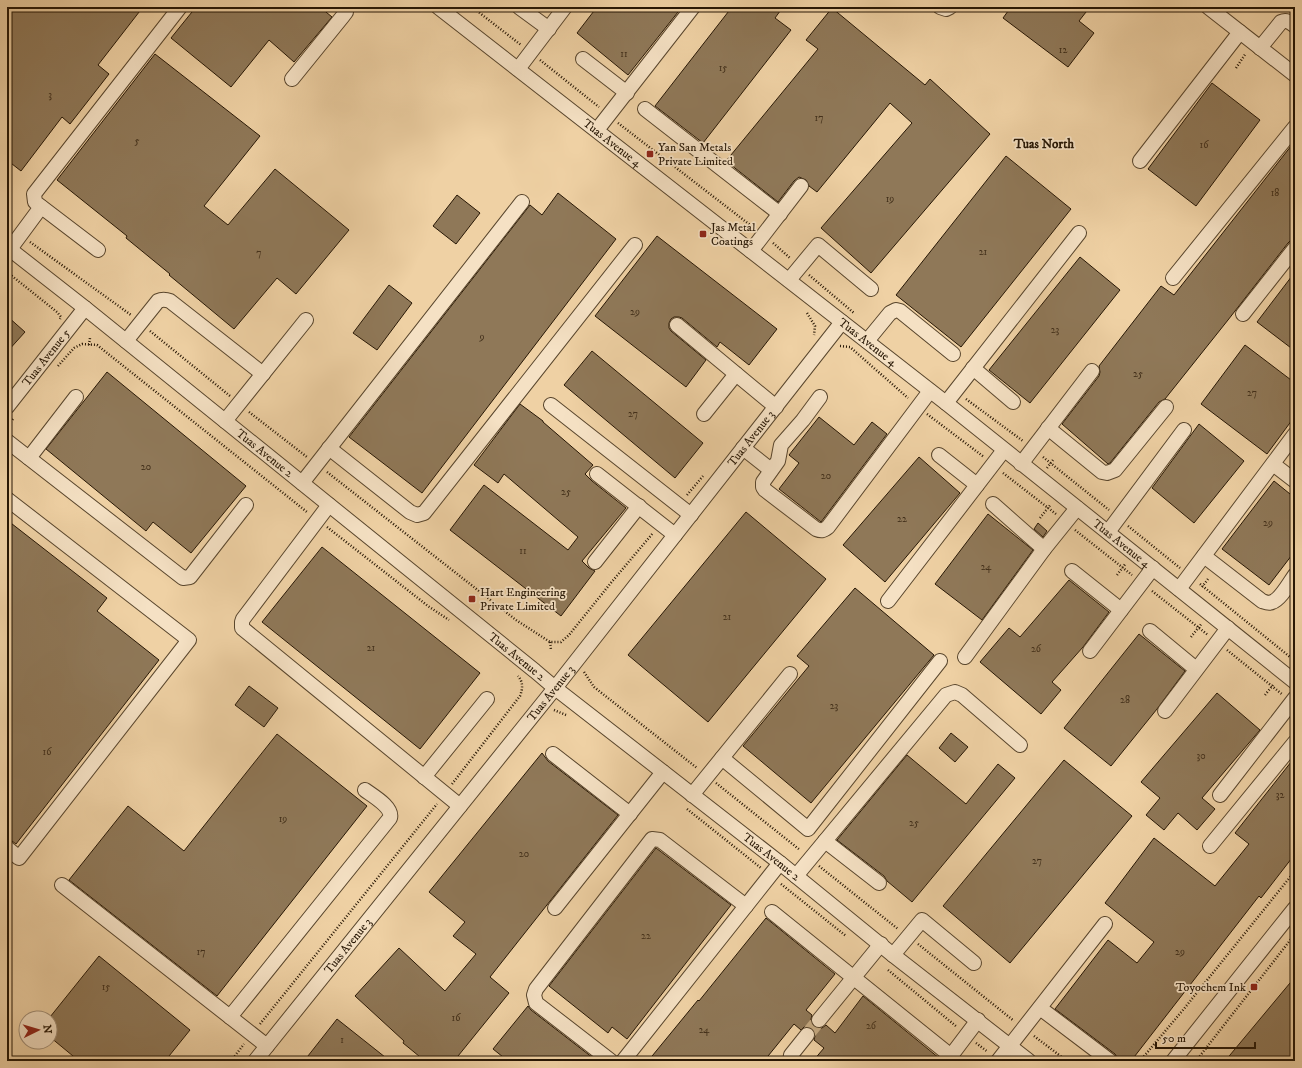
<svg xmlns="http://www.w3.org/2000/svg" width="1302" height="1068" viewBox="0 0 1302 1068" font-family="'IM FELL DW Pica',serif">
  <style>
    .building { fill: #8f7858; stroke: #271705 }
    .lines { fill: none; stroke-linecap: round; stroke-linejoin: round }
    .minor-tunnel { stroke: #c7ac84; stroke-width: 14; stroke-dasharray: 14 7; stroke-linecap: butt }
    .minor-casing { stroke: #59462d; stroke-width: 16 }
    .path { stroke: #271705; stroke-width: 2.5; stroke-dasharray: 1 2; stroke-linecap: butt }
    .minor { stroke: #f5e1c4; stroke-width: 14 }
    .poi-dot { fill: #8f2418; stroke: #f5e1c4; stroke-width: 1.5 }
    .labels { text-anchor: middle; dominant-baseline: central; stroke-width: 3.5; stroke-linejoin: round; paint-order: stroke }
    .number-label { font-size: 10px; fill: #412f1a }
    .street-label { font-size: 12px; fill: #271705; stroke: #f5e1c4 }
    .poi-label { font-size: 12px; fill: #271705; stroke: #f5e1c4; text-anchor: start }
    .neighbourhood-label { font-size: 13px; font-weight: bold; fill: #271705; stroke: #f5e1c4 }
  </style>
  <rect width="100%" height="100%" fill="#efd1a4"/>
  <filter id="stains"><feTurbulence type="fractalNoise" baseFrequency=".005" numOctaves="4"/><feColorMatrix values="0 0 0 0 .2 0 0 0 0 .09 0 0 0 0 .02 0 0 0 .5 -.17"/></filter>
  <radialGradient id="worn" r=".72"><stop offset=".6" stop-color="#630" stop-opacity="0"/><stop offset="1" stop-color="#630" stop-opacity=".3"/></radialGradient>
  <path class="building" d="M7,7H143L98,65L109,74L70,124L62,117L21,171L7,160Z
    M196,7H320L332,17L294,62L269,40L231,87L171,38Z
    M597,7H682L628,75L577,33Z
    M732,7H783L775,18L791,30L703,143L655,106Z
    M1011,7H1090L1079,21L1094,33L1068,67L1003,18Z
    M832,8L925,85L930,79L990,134L871,273L821,228L912,123L890,103L817,192L809,186L806,180L799,177L794,181L778,202L726,161L818,49L806,40Z
    M155,54L260,136L204,206L228,225L275,169L349,230L296,294L277,278L234,329L169,275L170,274L126,238L127,236L57,180Z
    M1212,83L1260,120L1196,206L1148,169Z
    M1295,141V236L1288,243L1228,320L1165,399L1159,402L1110,463L1108,464L1062,424L1099,376L1100,372L1099,366L1161,286L1174,295Z
    M1006,156L1071,209L961,347L896,295Z
    M558,193L616,239L422,493L349,437L530,205L542,215Z
    M457,195L480,213L456,244L433,226Z
    M657,236L777,329L749,365L720,342L717,347L682,318L679,317H674L671,319L669,323V328L671,331L706,360L686,387L595,316Z
    M1080,257L1120,290L1030,403L989,370Z
    M1295,272V351L1257,322Z
    M389,285L412,303L377,350L353,333Z
    M7,316L25,332L7,352Z
    M1245,345L1295,383V416L1267,454L1201,404Z
    M592,351L703,443L675,478L564,385Z
    M107,372L246,486L191,553L153,522L146,531L46,449Z
    M520,404L543,421V422L593,465L585,474L592,481L626,508L582,561L589,568L595,571L561,616L450,530L484,485L568,550L578,537L504,474L498,483L474,465Z
    M819,417L854,445L872,422L887,434L821,522L779,489L799,463L789,455Z
    M1199,424L1244,461L1194,523L1152,488Z
    M919,457L960,493L885,582L843,545Z
    M1274,481L1295,498V551L1269,585L1222,549Z
    M746,512L826,579L708,722L628,655Z
    M988,514L1033,550L982,620L935,584Z
    M7,520L107,598L97,611L159,660L16,844L12,841L7,840Z
    M1038,523L1047,531L1043,537L1034,529Z
    M322,547L480,673L420,749L262,622Z
    M1069,580L1109,612L1083,647L1052,682L1061,690L1041,714L980,662L1009,628L1020,637Z
    M855,588L934,655L811,803L743,746L809,666L797,656Z
    M1139,634L1185,671L1157,709L1111,766L1064,728Z
    M249,686L278,708L264,727L235,705Z
    M1217,693L1260,730L1202,798L1215,809L1197,830L1178,813L1164,830L1146,815L1160,798L1141,782Z
    M951,733L968,747L955,762L939,748Z
    M277,734L367,806L217,996L69,880L128,806L184,851Z
    M542,753L548,761L618,815L490,977L509,993L454,1061H425L403,1043L404,1041L355,996L399,948L445,991L476,954L453,936L465,922L429,892Z
    M907,755L966,804L998,764L1015,778L912,902L887,881L884,876L837,840Z
    M1295,757V854L1261,898L1259,896L1131,1061H1119L1115,1054L1055,1009L1108,940L1137,963L1154,942L1105,903L1154,838L1215,886L1249,844L1235,833Z
    M1064,760L1132,816L1010,963L943,906Z
    M656,848L731,905L627,1039L612,1027L608,1033L549,986Z
    M766,918L835,974L806,1010L812,1015L811,1019V1023L813,1026L818,1028H822L826,1025L835,1033L863,996L939,1058V1061H813L824,1048L814,1040L815,1036V1032L812,1028L808,1027H804L801,1030L794,1024L764,1061H648L698,1000L699,1001Z
    M99,956L190,1030L165,1061H79L50,1037V1017Z
    M1295,977V1061H1225Z
    M528,1006L531,1010L597,1061H508L493,1049Z
    M337,1019L390,1061H304Z"/>
  <g class="lines">
    <path class="minor-tunnel" d="M807,1035L819,1020"/>
    <defs>
      <g id="minor">
        <path id="s1" d="M438,7L946,403L1295,682"/>
        <path d="M519,7L549,29"/>
        <path d="M940,7L946,9L950,7"/>
        <path d="M1208,7L1295,75"/>
        <path d="M1260,48L1281,22C1287,19 1291,23 1295,26"/>
        <path d="M583,59L627,93"/>
        <path d="M518,69L565,7"/>
        <path d="M292,79L343,16L346,12V7"/>
        <path d="M645,109L780,214"/>
        <path d="M597,130L693,7"/>
        <path d="M1140,161L1240,32"/>
        <path id="s2" d="M7,247L85,308L535,671L555,688L780,863L893,955L1029,1061"/>
        <path d="M10,249L41,207"/>
        <path d="M98,250L35,202L34,194L180,7"/>
        <path d="M751,251L801,186"/>
        <path d="M1173,278L1295,127"/>
        <path d="M789,280L818,245L871,289"/>
        <path d="M1243,314L1295,248"/>
        <path d="M677,325L776,407"/>
        <path d="M126,341L158,301C162,299 165,299 170,301L263,374"/>
        <path d="M867,341L890,313L896,310L900,311L953,354"/>
        <path d="M973,368L1013,402"/>
        <path d="M820,397L803,420L781,445L778,461L763,482V487L765,490L816,529C821,531 823,531 828,527L930,391"/>
        <path d="M946,403L1079,233"/>
        <path d="M551,405L691,515"/>
        <path id="s3" d="M7,407L85,308"/>
        <path d="M704,414L736,374"/>
        <path d="M225,421L306,320"/>
        <path d="M1048,428L1102,472L1107,473L1115,470L1166,407"/>
        <path d="M7,441L183,578L190,577L246,505"/>
        <path d="M329,448L410,512L417,515L424,513L635,245"/>
        <path d="M743,448L771,470"/>
        <path d="M939,455L977,485"/>
        <path d="M29,458L76,397"/>
        <path d="M1021,464L1092,371"/>
        <path d="M1273,464L1295,481"/>
        <path d="M597,474L675,535"/>
        <path d="M302,483L522,202"/>
        <path d="M7,499L189,640L19,858L7,848"/>
        <path d="M993,504L1044,549"/>
        <path d="M329,505L243,619L242,622V628L460,806"/>
        <path d="M1108,532L1184,430"/>
        <path d="M1204,556L1262,601C1265,602 1269,604 1272,602C1280,600 1290,582 1295,575"/>
        <path d="M595,562L639,506"/>
        <path d="M1072,571L1121,610"/>
        <path d="M1179,589L1295,434"/>
        <path d="M888,601L1004,450"/>
        <path d="M1150,631L1196,669"/>
        <path d="M1090,651L1153,568"/>
        <path d="M965,657L1044,549L1077,508"/>
        <path d="M1165,711L1228,628"/>
        <path d="M553,754L630,814"/>
        <path d="M722,758L808,829L940,661"/>
        <path d="M424,777L487,699"/>
        <path d="M692,795L790,674"/>
        <path d="M1220,795L1295,698"/>
        <path d="M825,841L879,883"/>
        <path d="M1210,846L1295,742"/>
        <path d="M796,876L946,695L955,692L962,695L1020,745"/>
        <path d="M62,885L267,1046"/>
        <path d="M555,908L663,772"/>
        <path d="M772,912L951,1056"/>
        <path d="M893,955L922,920L974,963"/>
        <path d="M1040,1008L1110,1061"/>
        <path d="M230,1017L390,818C393,807 373,796 365,790"/>
        <path d="M819,1020L881,944"/>
        <path id="s4" d="M255,1061L555,688L842,322"/>
        <path d="M611,1061L536,1003L534,995L536,989L652,839L660,840L746,906"/>
        <path d="M623,1061L780,863"/>
        <path d="M790,1061L791,1055L807,1035"/>
        <path d="M947,1061L978,1020"/>
        <path d="M998,1061L1105,924"/>
        <path d="M1173,1061L1295,908"/>
      </g>
    </defs>
    <use href="#minor" class="minor-casing"/>
    <path class="path" d="M472,7L521,45
      M540,60L599,107
      M1236,68L1246,53
      M618,123L754,228
      M30,242L131,315
      M773,243L790,258
      M7,272L57,312L61,317L60,319
      M809,275L854,313
      M807,313L815,326L814,335
      M150,331L230,396
      M89,345L90,338
      M840,346L850,347L908,398
      M58,366L74,348L82,344L97,345L307,512
      M966,399L1023,441
      M249,412L307,457
      M927,414L984,457
      M7,427L13,419
      M1043,457L1109,510
      M1047,468L1053,460
      M327,472L516,620L550,642H561L569,635L610,584L653,533
      M1003,473L1056,514
      M687,495L703,476
      M1040,518L1051,504
      M1128,526L1180,568
      M327,527L428,606L449,620
      M1075,530L1132,575
      M1117,575L1126,563
      M1200,584L1295,661
      M1202,587L1208,579
      M1152,591L1208,635
      M1191,637L1202,623
      M550,642L551,650
      M1227,650L1283,695
      M584,672L594,687L697,768
      M1265,695L1273,685
      M554,710L566,715
      M716,783L800,850
      M452,784L520,696C523,688 523,682 518,676
      M687,809L761,868
      M819,866L898,929
      M781,884L846,936
      M918,944L1014,1021
      M888,970L957,1027
      M260,1024L437,804
      M1034,1036L1067,1061
      M976,1043L988,1052
      M231,1061L244,1044
      M1140,1061L1183,1010L1295,871
      M1196,1061L1295,934"/>
    <use href="#minor" class="minor"/>
  </g>
  <g class="poi-dot">
    <rect x="646" y="150" width="8" height="8" rx="2"/>
    <rect x="699" y="230" width="8" height="8" rx="2"/>
    <rect x="468" y="595" width="8" height="8" rx="2"/>
    <rect x="1250" y="983" width="8" height="8" rx="2"/>
  </g>
  <g class="labels">
    <g class="number-label">
      <text x="1063" y="50">12</text>
      <text x="624" y="54">11</text>
      <text x="723" y="68">15</text>
      <text x="50" y="95">3</text>
      <text x="819" y="118">17</text>
      <text x="137" y="141">5</text>
      <text x="1204" y="145">16</text>
      <text x="1275" y="193">18</text>
      <text x="890" y="199">19</text>
      <text x="983" y="252">21</text>
      <text x="259" y="253">7</text>
      <text x="635" y="312">29</text>
      <text x="1055" y="330">23</text>
      <text x="482" y="337">9</text>
      <text x="1138" y="374">25</text>
      <text x="1252" y="393">27</text>
      <text x="633" y="414">27</text>
      <text x="146" y="467">20</text>
      <text x="826" y="476">20</text>
      <text x="566" y="492">25</text>
      <text x="902" y="519">22</text>
      <text x="1268" y="523">29</text>
      <text x="523" y="551">11</text>
      <text x="986" y="567">24</text>
      <text x="727" y="617">21</text>
      <text x="371" y="648">21</text>
      <text x="1036" y="649">26</text>
      <text x="1125" y="700">28</text>
      <text x="834" y="706">23</text>
      <text x="47" y="752">16</text>
      <text x="1201" y="756">30</text>
      <text x="1280" y="795">32</text>
      <text x="283" y="819">19</text>
      <text x="914" y="823">25</text>
      <text x="524" y="854">20</text>
      <text x="1037" y="861">27</text>
      <text x="646" y="936">22</text>
      <text x="201" y="952">17</text>
      <text x="1180" y="952">29</text>
      <text x="106" y="987">15</text>
      <text x="456" y="1018">16</text>
      <text x="871" y="1026">26</text>
      <text x="704" y="1030">24</text>
      <text x="342" y="1040">1</text>
    </g>
    <g class="street-label">
      <text stroke="none"><textPath href="#s1" startOffset="221">Tuas Avenue 4</textPath></text>
      <text stroke="none"><textPath href="#s1" startOffset="545">Tuas Avenue 4</textPath></text>
      <text stroke="none"><textPath href="#s3" startOffset="63">Tuas Avenue 5</textPath></text>
      <text stroke="none"><textPath href="#s4" startOffset="796">Tuas Avenue 3</textPath></text>
      <text stroke="none"><textPath href="#s2" startOffset="330">Tuas Avenue 2</textPath></text>
      <text stroke="none"><textPath href="#s1" startOffset="869">Tuas Avenue 4</textPath></text>
      <text stroke="none"><textPath href="#s2" startOffset="654">Tuas Avenue 2</textPath></text>
      <text stroke="none"><textPath href="#s4" startOffset="472">Tuas Avenue 3</textPath></text>
      <text stroke="none"><textPath href="#s2" startOffset="978">Tuas Avenue 2</textPath></text>
      <text stroke="none"><textPath href="#s4" startOffset="148">Tuas Avenue 3</textPath></text>
    </g>
    <g class="poi-label">
      <text x="658" y="147">Yan San Metals<tspan x="658" dy="14">Private Limited</tspan></text>
      <text x="711" y="227">Jas Metal<tspan x="711" dy="14">Coatings</tspan></text>
      <text x="480" y="592">Hart Engineering<tspan x="480" dy="14">Private Limited</tspan></text>
      <text x="1246" y="987" text-anchor="end">Toyochem Ink</text>
    </g>
    <g class="neighbourhood-label">
      <text x="1044" y="144">Tuas North</text>
    </g>
  </g>
  <rect width="1302" height="1068" fill="none" stroke="#efd1a4" stroke-width="24"/>
  <rect x="8" y="8" width="1286" height="1052" fill="none" stroke="#271705" stroke-width="2"/>
  <rect x="12" y="12" width="1278" height="1044" fill="none" stroke="#271705"/>
  <g transform="translate(38 1030) rotate(85)"><circle r="19" fill="#f5e1c4" stroke="#a39078"/>
  <path d="M0-3L7 15L0 10L-7 15Z" fill="#8f2418"/>
  <text y="-6" font-size="11" font-weight="bold" text-anchor="middle" fill="#271705">N</text>
  </g>
  <path d="M1156 1042v6h99v-6" fill="none" stroke="#271705" stroke-width="2"/>
  <text x="1162" y="1042" font-size="12" fill="#271705" stroke="#f5e1c4" stroke-width="3" paint-order="stroke">50 m</text>
  <rect width="100%" height="100%" filter="url(#stains)"/>
  <rect width="100%" height="100%" fill="url(#worn)"/>
</svg>
